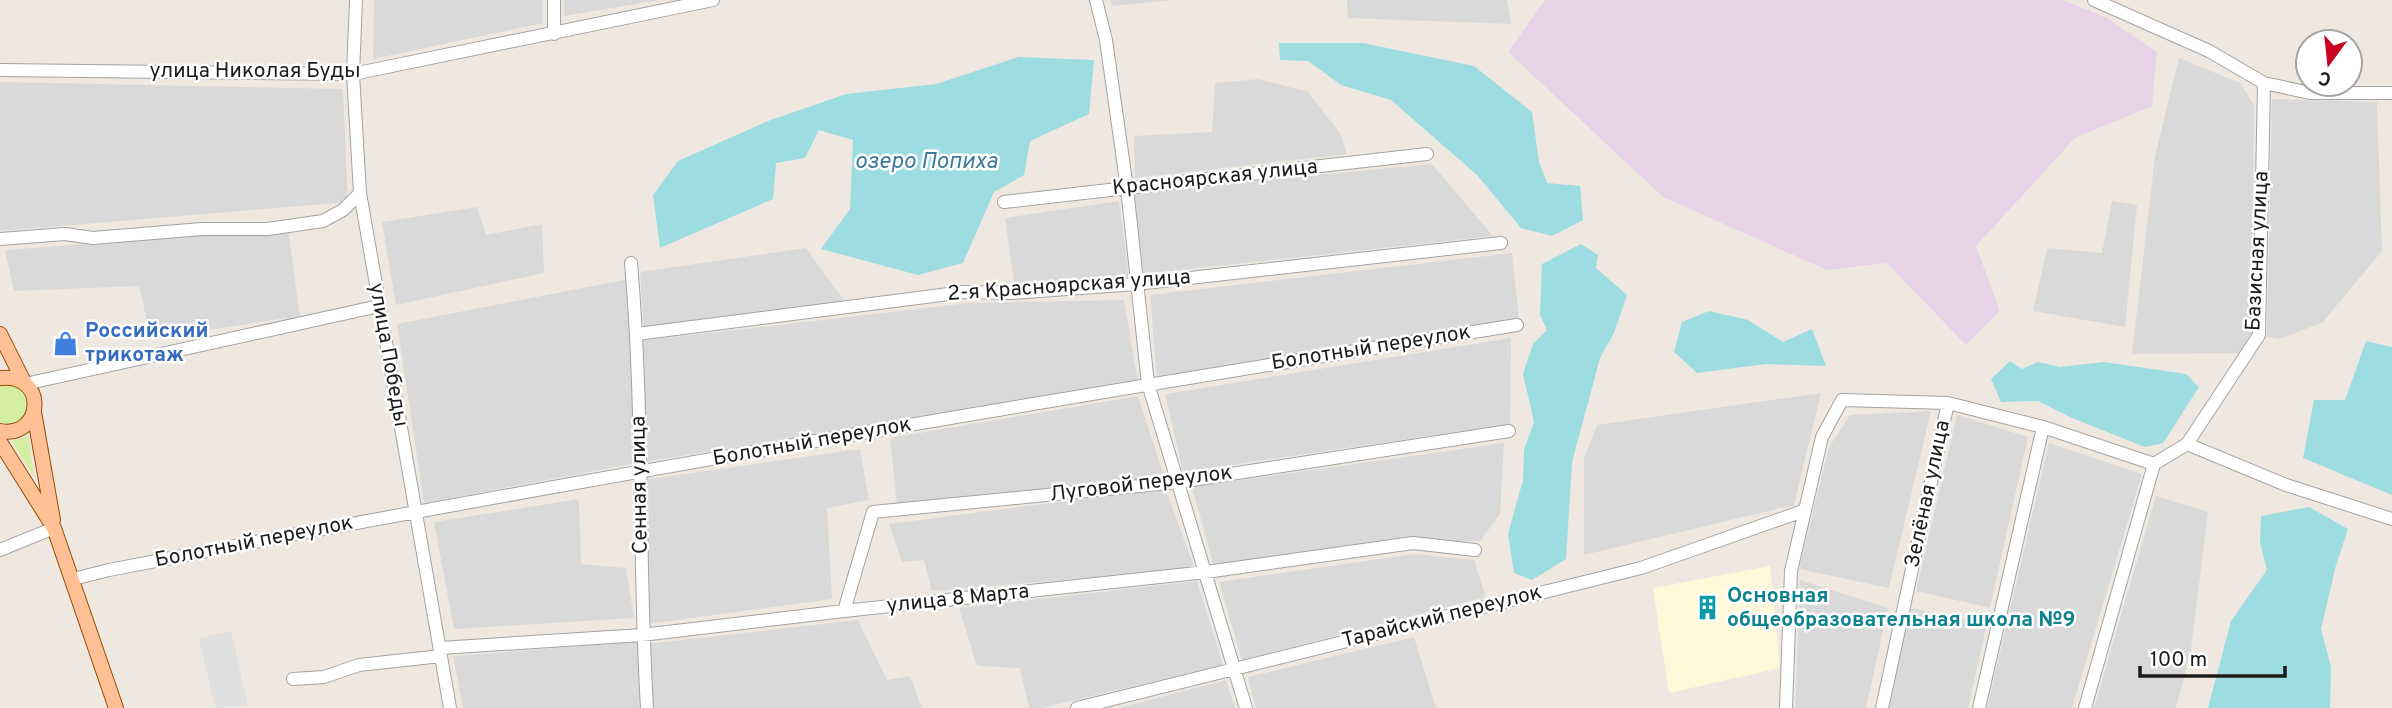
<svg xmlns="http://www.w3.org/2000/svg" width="2392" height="708" viewBox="0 0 2392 708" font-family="Overpass,sans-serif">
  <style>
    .residential { fill: #dad9d9 }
    .industrial { fill: #e8d2e8 }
    .education { fill: #fff9da }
    .grass { fill: #d4eea2 }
    .parking { fill: #e0e0e0 }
    .water { fill: #9ddce0 }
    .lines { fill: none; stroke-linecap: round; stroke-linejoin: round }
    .minor-casing { stroke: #a3a3a3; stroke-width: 14 }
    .major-casing { stroke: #954b00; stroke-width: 16 }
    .minor { stroke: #fff; stroke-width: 12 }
    .major { stroke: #ffc096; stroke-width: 14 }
    .labels { text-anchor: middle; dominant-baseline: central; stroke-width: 5; stroke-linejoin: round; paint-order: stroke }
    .street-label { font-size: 21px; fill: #1c1c1c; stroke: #fff }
    .shop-label { font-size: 21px; font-weight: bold; fill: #366cbe; stroke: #fff; text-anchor: start }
    .culture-label { font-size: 21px; font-weight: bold; fill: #0d838f; stroke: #fff; text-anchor: start }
    .water-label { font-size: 23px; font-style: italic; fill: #3b7a9b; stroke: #fff }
  </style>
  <rect width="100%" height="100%" fill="#efe8e1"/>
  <path class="residential" d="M374,0H542L543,23L373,59Z
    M564,0H660L564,16Z
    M1110,0H1174L1112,6Z
    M1347,0H1507L1511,24L1348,18Z
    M2179,58L2240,83L2254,105L2252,339L2239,353L2132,354L2155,156Z
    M1259,79L1308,92L1340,133L1347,154L1135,178L1134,136L1212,132L1215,83Z
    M0,82L343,89L348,202L0,231Z
    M2272,99L2377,102L2382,251L2323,322L2280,339L2267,337Z
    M1432,164L1493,236L1144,274L1130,193Z
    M1119,201L1129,278L1015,288L1005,218Z
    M2112,201L2137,205L2125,327L2033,311L2047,248L2102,253Z
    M477,207L486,235L542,224L544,273L396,305L382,222Z
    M288,229L300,316L151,339L139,286L14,291L5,250Z
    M806,248L845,302L644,329L640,272Z
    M1512,253L1519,319L1157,380L1150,295Z
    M629,279L637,463L424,503L397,324Z
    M1124,300L1138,382L644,462L640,341L969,303Z
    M1511,338L1510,424L1183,472L1165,394Z
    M1821,393L1794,505L1584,555V458L1597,425Z
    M1138,396L1165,479L897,506L890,438Z
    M1931,411L1889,588L1799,569L1829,447L1850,415Z
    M1957,415L2028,437L1990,608L1916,591Z
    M1504,443L1500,514L1481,540L1329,552L1214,567L1192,487Z
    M2049,443L2142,474L2072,708H1987Z
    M860,449L869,500L827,508L832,599L647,624L643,480Z
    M1165,488L1195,569L932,591L924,560L902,562L889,524Z
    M2156,496L2208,512L2191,650L2176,708H2094Z
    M579,499L581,564L626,568L634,618L454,629L434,522Z
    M1415,554L1474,560L1486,597L1242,660L1219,582Z
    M1800,580L1888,608L1866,708H1795Z
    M1197,581L1223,665L1041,708H1029L1020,668L977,666L959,608Z
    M1911,608L1987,624L1968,708H1887Z
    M858,620L887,680L910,676L922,708H651L646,644Z
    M1414,637L1436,708H1256L1248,677Z
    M638,642L641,708H463L453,656Z
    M1226,680L1235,708H1119Z"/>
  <path class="industrial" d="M1545,0H2063L2105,17L2157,52L2152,106L2075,138L1976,246L2000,311L1966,345L1887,263L1827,270L1663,197L1508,52Z"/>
  <path class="education" d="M1770,566L1780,668L1669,693L1653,588Z"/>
  <path class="grass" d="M6,384C37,389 35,426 0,424V385Z
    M28,436L34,477L12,441Z"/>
  <path class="parking" d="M231,631L248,705L215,708L199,638Z"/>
  <path class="water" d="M1279,43H1363L1474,66L1532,112L1539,162L1547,183L1580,186L1583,220L1552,236L1521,228L1477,175L1391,100L1341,85L1308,61L1280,60Z
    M1019,57L1094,60L1089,114L1030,141L1024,175L994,192L963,263L918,275L821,249L850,209L853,140L819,130L805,158L776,163L773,199L660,248L653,195L678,161L768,121L846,94L936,84Z
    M1581,244L1598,255L1596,268L1627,295L1614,333L1600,358L1572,462L1566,559L1532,580L1514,573L1508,534L1523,480L1524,450L1534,422L1523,374L1533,344L1547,330L1540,315L1542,264Z
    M1709,311L1748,320L1783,342L1812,329L1826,366L1766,364L1697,373L1674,352L1682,322Z
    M2366,341L2392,347V495L2303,458L2314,400H2345Z
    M2010,361L2022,369L2038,362L2060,367L2104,362L2186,374L2199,387L2163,443L2145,447L2072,418L2038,401L2001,402L1991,379Z
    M2309,507L2348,529L2336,565L2321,629L2331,667L2330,708H2208L2231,621L2267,570L2260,542L2261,516Z"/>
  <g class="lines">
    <defs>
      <path id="minor" d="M356,0L353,74L360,193L450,708
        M1096,0L1106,40L1127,188L1148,384L1246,708
        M2094,0L2209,51L2264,83L2310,93H2392
        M554,34V0
        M0,70L353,74L713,0
        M1004,202L1427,154
        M0,239L65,234L93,238L202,229H268L323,221L343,210L360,193
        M631,263C644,411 638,560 647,708
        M637,334L964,292L1012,293L1136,284L1501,243
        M25,384L379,306
        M2187,444L2286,485L2392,519
        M0,550L54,528
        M73,579L109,570C576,479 1046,400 1517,325
        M844,611L873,512L1179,482L1509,431
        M440,648L642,635L844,611L1206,572L1413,543L1475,550
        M293,679L324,677L359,665L441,656
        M1077,708L1641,568L1803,511
        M1786,708L1791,571L1822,437L1842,400L1948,403L2043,427L2154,464
        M1882,708L1948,403
        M1979,708L2043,427
        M2085,708L2154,464L2187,444L2259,335L2264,83"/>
      <path id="major" d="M0,334L25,384
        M0,378C49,373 43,439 0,431
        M34,412L53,520
        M0,442L54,528L116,708"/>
    </defs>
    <use href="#minor" class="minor-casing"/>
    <use href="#major" class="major-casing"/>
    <use href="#minor" class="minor"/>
    <use href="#major" class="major"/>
  </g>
  <defs>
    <symbol id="shop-bare" viewBox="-9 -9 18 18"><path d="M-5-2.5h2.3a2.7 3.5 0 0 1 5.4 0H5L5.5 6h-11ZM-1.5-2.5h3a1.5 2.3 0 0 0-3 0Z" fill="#3f7fe0" stroke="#fff" stroke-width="2.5" paint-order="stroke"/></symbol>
    <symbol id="building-bare" viewBox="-9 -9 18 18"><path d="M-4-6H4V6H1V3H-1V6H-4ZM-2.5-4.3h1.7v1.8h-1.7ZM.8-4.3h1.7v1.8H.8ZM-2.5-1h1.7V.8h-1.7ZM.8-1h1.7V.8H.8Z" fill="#0f9aa8" stroke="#fff" stroke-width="2.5" paint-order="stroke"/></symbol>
  </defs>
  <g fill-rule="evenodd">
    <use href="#shop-bare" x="48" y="326" width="35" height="35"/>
    <use href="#building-bare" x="1690" y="590" width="35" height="35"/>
  </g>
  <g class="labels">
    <g class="street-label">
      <text x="255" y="71">улица Николая Буды</text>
      <text transform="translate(1215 178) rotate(-6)">Красноярская улица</text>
      <text transform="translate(2258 251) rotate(-87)">Базисная улица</text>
      <text transform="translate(1069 286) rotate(-4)">2-я Красноярская улица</text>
      <text transform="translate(1371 348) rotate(-9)">Болотный переулок</text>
      <text transform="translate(388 355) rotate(80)">улица Победы</text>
      <text transform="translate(812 442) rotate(-10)">Болотный переулок</text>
      <text transform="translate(1141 484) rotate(-7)">Луговой переулок</text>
      <text transform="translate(640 485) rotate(-91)">Сенная улица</text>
      <text transform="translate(1928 494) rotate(-78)">Зелёная улица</text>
      <text transform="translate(254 542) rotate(-11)">Болотный переулок</text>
      <text transform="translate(958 599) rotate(-6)">улица 8 Марта</text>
      <text transform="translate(1442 617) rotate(-14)">Тарайский переулок</text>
    </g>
    <g class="shop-label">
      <text x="85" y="331">Российский<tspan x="85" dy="24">трикотаж</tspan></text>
    </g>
    <g class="culture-label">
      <text x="1727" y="596">Основная<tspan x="1727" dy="24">общеобразовательная школа №9</tspan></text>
    </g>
    <g class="water-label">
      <text x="926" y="162">озеро Попиха</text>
    </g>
  </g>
  <g transform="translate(2329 63) rotate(195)"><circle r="33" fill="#ffffff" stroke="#a4a4a4" stroke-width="2"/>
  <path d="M0-5L12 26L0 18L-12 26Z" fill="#c90021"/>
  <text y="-10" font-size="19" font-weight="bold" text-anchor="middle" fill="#1c1c1c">С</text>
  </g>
  <path d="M2140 666v10h145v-10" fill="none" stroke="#1c1c1c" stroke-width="3.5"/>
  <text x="2150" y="666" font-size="21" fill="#1c1c1c" stroke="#ffffff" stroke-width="5" paint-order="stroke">100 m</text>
</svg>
